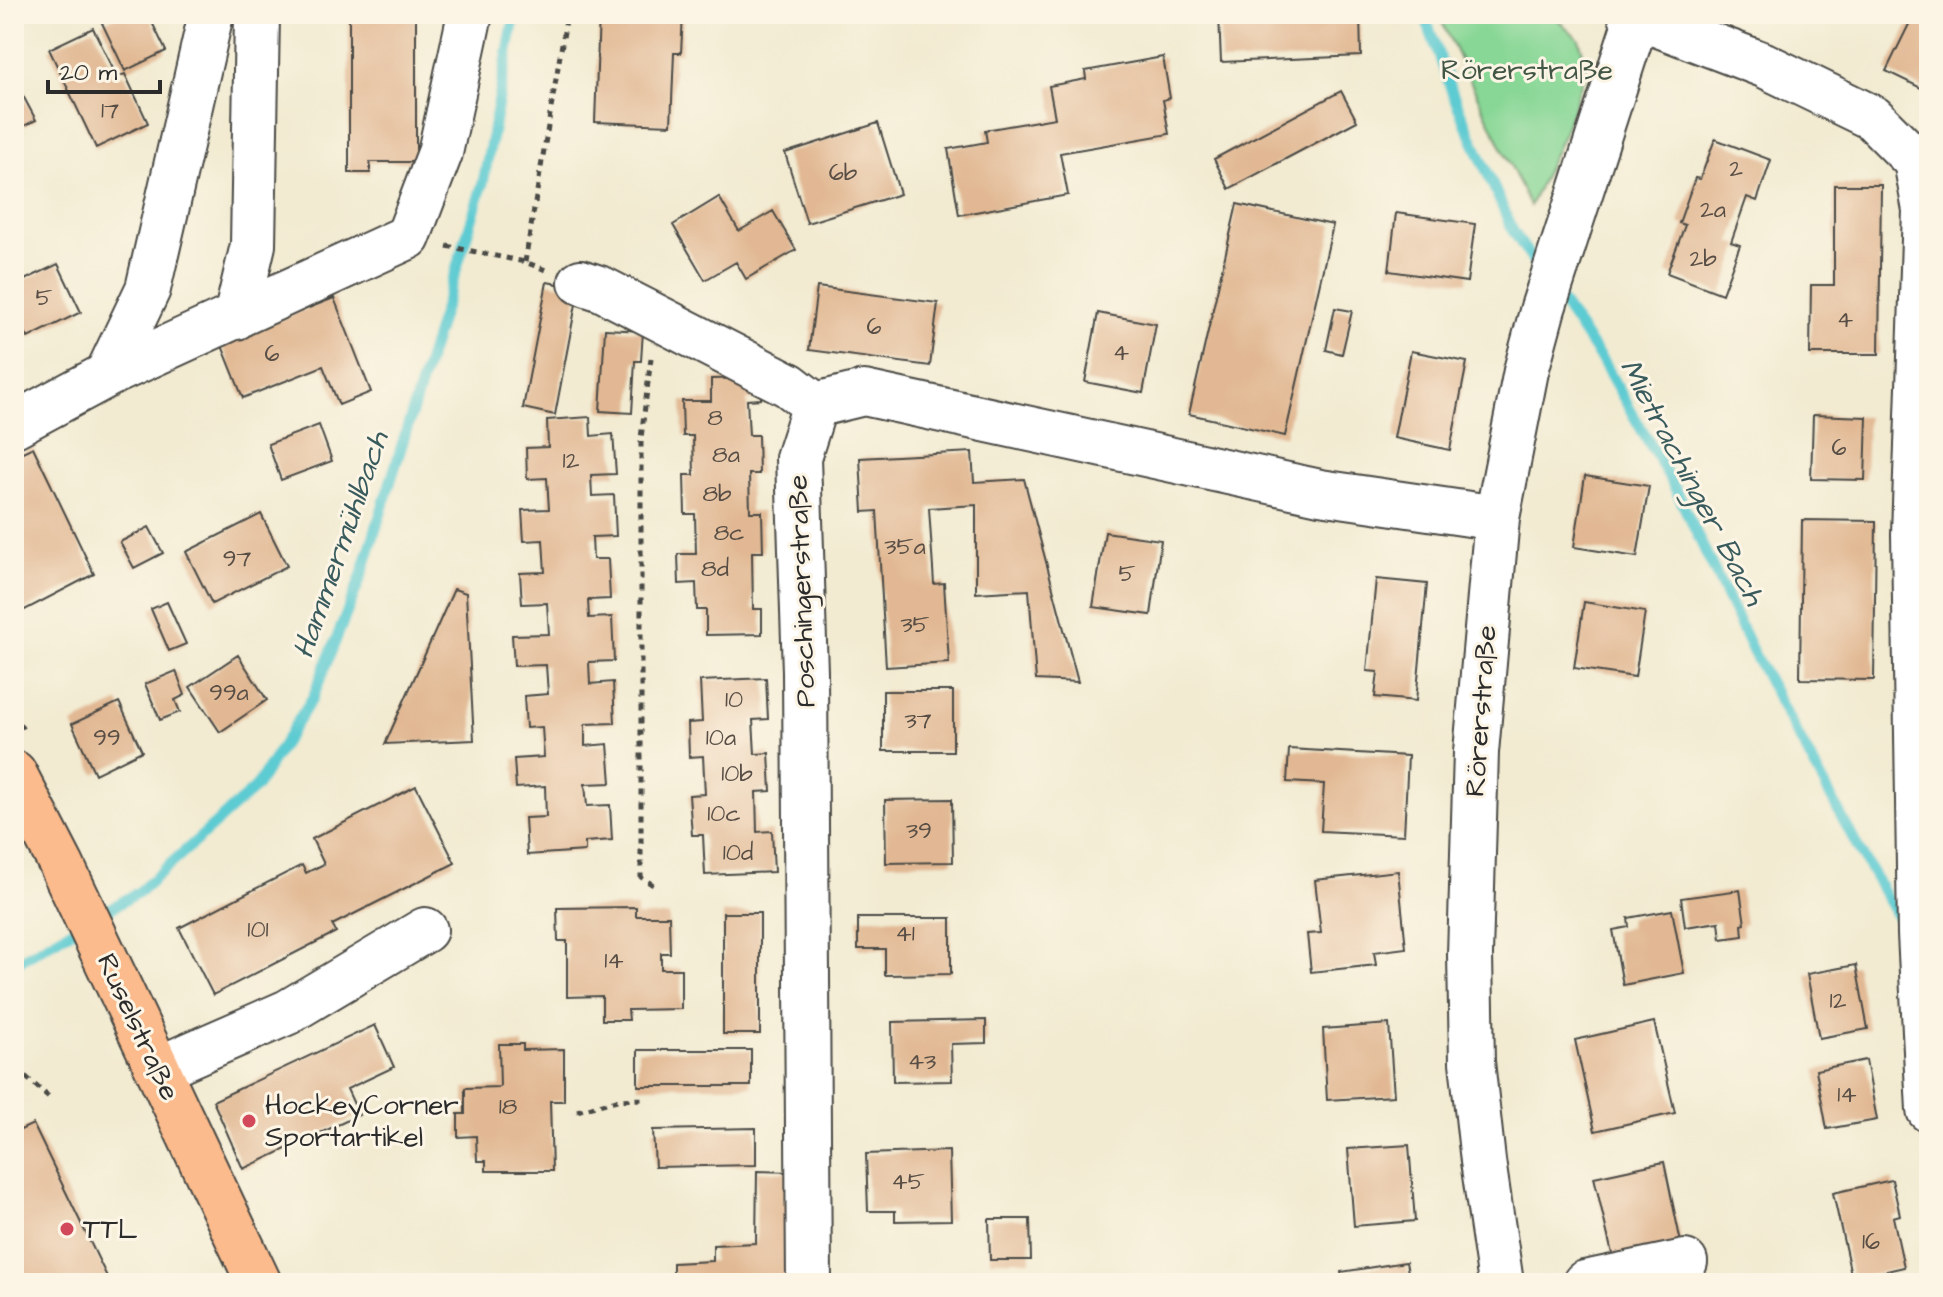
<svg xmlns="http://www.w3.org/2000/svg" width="1943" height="1297" viewBox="0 0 1943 1297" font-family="'Architects Daughter',sans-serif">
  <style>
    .green { fill: #88d796; stroke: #5a8160; stroke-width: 2 }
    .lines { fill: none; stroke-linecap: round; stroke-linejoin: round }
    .stream { stroke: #5dcbd2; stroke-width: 11 }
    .building { fill: #e1b893 }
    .minor-casing { stroke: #494844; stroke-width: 48 }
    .major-casing { stroke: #494844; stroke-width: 48 }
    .path { stroke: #494844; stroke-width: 5; stroke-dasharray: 6 6; stroke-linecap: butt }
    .minor { stroke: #fff; stroke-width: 44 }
    .major { stroke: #fbbb8c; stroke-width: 44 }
    .poi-dot { fill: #d1495b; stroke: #fcf5e5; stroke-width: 3 }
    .labels { text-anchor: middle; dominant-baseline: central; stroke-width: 6; stroke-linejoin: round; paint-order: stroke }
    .number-label { font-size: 24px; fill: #584e45 }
    .park-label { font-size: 28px; fill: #425646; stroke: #fcf5e5 }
    .street-label { font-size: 28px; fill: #2b2b2b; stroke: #fcf5e5 }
    .poi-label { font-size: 28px; fill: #2b2b2b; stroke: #fcf5e5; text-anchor: start }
    .water-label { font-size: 30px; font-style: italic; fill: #3a5b5d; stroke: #fcf5e5 }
  </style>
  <rect width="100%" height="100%" fill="#fcf5e5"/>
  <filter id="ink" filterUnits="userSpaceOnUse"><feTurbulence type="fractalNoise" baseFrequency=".0125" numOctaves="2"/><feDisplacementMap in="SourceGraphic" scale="16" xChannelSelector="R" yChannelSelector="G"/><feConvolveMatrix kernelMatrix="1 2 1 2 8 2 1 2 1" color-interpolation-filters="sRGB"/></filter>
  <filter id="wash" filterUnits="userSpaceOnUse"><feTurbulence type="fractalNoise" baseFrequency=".006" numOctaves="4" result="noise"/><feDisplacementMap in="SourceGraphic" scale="32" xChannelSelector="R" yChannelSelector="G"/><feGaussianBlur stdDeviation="1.8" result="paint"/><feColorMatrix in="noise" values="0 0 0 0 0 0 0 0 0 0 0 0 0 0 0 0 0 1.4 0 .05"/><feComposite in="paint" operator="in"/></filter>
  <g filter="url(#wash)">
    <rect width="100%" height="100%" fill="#f2ebd2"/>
    <path class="green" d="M1438,14H1540L1558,20L1579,39L1587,67L1564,133L1530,206Z"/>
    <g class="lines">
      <path class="stream" d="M1424,14L1454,97L1513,231L1542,275
        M1559,299L1603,362L1676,490L1753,652L1861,853L1904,928
        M94,918L139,892L256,787L313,697L361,577L483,183L515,14
        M14,964L79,926"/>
    </g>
    <g id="blocks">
      <path class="building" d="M120,14H148L166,51L125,71L102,23Z
        M349,14H416V162H370V173H349Z
        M599,14H683L681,53H674L671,125L595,122Z
        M1219,14H1360L1361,56L1221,62Z
        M1914,14H1929V92L1886,71Z
        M93,28L117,77L125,74L148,123L96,148L49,49Z
        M1163,57L1170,98L1163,100L1169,134L1060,153L1068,195L959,215L948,149L987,142L985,130L1055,118L1049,86L1086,79L1085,71Z
        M14,79L36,120L14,131Z
        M1341,91L1357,121L1229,189L1214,159Z
        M878,123L900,194L807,223L785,153Z
        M1715,139L1771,160L1757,201L1747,197L1731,242L1740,245L1722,294L1667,273L1685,225L1679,223L1695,178L1700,179Z
        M1834,185H1881L1879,354H1810L1811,285H1834Z
        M719,197L739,231L773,211L796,250L746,279L736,262L705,280L673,225Z
        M1237,204L1333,225L1285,436L1189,414Z
        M1396,213L1475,224L1467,282L1389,271Z
        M58,264L81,312L28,338L14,310V285Z
        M547,282L579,288L555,415L523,408Z
        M817,287L938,303L930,366L809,350Z
        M334,298L371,392L339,405L323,366L243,398L221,343Z
        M1335,308L1352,311L1342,354L1326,350Z
        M1098,313L1156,324L1143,393L1085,382Z
        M605,329L643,331L641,361H635L632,413L600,411Z
        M1411,351L1467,362L1450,450L1394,438Z
        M761,378V399L747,400L749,435H758L759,474H749L750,512H762L763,552H752L753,609H762V634L706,635V610H697L696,583L679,584L678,554H696L695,514H685L684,475H694L693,436H683L682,401H711V379Z
        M1813,415L1867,417L1865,480L1811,479Z
        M590,417L591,436L613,434L616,474L591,475L592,496L614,495L616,536L592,537L593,559H608L610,599L588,600L589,618L612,617L614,661L589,662L590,684L613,682L615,723L585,724V746L608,744L611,783L585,784L587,806L610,805L612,840L585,842V851L527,855L525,818L546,817L545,786L516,788L514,759L544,757L542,727L526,728L524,696L548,694L546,665L514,666L512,635L549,634L547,603L522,604L520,573L545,572L543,540L524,541L522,510L549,509L547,478L527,479L526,448L548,447L547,420Z
        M319,425L332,461L281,480L268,444Z
        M33,447L94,574L21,612L14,598V456Z
        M972,452L974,482L1024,479L1078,682L1036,680L1029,590L976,593V505L929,508L934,584L944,583L949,663L886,667L877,511L863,512L860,458Z
        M1585,476L1649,486L1637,557L1574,547Z
        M261,514L287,566L212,604L186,552Z
        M1802,520L1876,521L1874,680L1800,679Z
        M149,527L163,553L134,568L120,542Z
        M1105,532L1161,540L1151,615L1093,607Z
        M1376,579L1427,584L1416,701L1375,697L1378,672L1367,671Z
        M454,589L466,593L474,740L385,744Z
        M167,602L186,644L169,651L151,609Z
        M1584,602L1645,612L1635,677L1574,668Z
        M238,655L267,700L220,732L190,687Z
        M176,671L185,695L175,700L180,712L160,720L145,684Z
        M766,678L768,719L753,720L755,754L769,753L771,791L756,792L757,832L772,831L774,872L705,875L703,835H692L689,795L705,794L703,756L689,757L688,723L702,722L700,681Z
        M883,691H953V751H883Z
        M119,702L142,751L95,774L72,724Z
        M1289,749L1408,756L1404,835L1321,831L1324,784L1287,782Z
        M416,786L455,863L332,925L336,932L213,995L179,928L302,865L306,873L324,864L312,839Z
        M952,799L953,862L886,863L885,800Z
        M1398,871L1406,948L1374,952L1376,965L1311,972L1307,934L1321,933L1315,880Z
        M1740,890L1745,924L1742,925L1743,936L1721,939L1719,922L1685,927L1681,898Z
        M636,907V916H669L670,953H661V969H681V1009L628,1010L629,1020H602V996L567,997V941H558L557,908Z
        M1672,910L1684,973L1623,985L1613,930L1629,927L1628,918Z
        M723,913H760V1034H723Z
        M858,918H951V974L885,975V949H858Z
        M1856,965L1868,1029L1819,1038L1807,974Z
        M986,1020V1043L951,1044L952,1081L893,1082L892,1022Z
        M1654,1022L1675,1113L1595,1131L1575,1040Z
        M1389,1024L1394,1096L1327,1100L1323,1029Z
        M375,1025L394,1067L347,1089L359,1115L243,1169L213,1101Z
        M499,1044H523V1050L564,1049V1101H550L552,1171H486V1161H477L476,1136L458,1137V1114H465V1088L500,1087Z
        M638,1050H751V1086H638Z
        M1866,1060L1877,1120L1827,1129L1816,1070Z
        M33,1124L110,1283H14V1133Z
        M756,1128V1165L655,1167L653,1130Z
        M1409,1145L1415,1221L1354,1226L1348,1149Z
        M949,1151L951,1220L895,1221V1211H868L866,1154Z
        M1664,1162L1681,1243L1613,1258L1594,1177Z
        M757,1171L791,1172L790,1283H630V1277L673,1276V1263L713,1261V1245L756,1243Z
        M1892,1180L1900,1215L1893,1217L1904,1267L1852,1279L1833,1193Z
        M989,1219H1030L1031,1260H990Z
        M1406,1262L1410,1283H1343L1341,1272Z"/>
    </g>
  </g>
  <g filter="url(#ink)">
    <use href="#blocks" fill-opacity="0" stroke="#494844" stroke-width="2"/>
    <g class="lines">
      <defs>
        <path id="minor" d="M1630,14L1764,65L1873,118L1916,161L1925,210L1914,534L1920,934L1929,1110
          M581,282L602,289L789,385L815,405
          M236,317L253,245L257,14
          M107,375L148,289L211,14
          M815,405L864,393L1320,492L1497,518
          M14,425L107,375L408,237L440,153L470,14
          M158,1069L288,1012L425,930
          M809,1283L805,672L798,458L815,405
          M1501,1283L1483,1161L1472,1062L1470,955L1476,752L1497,518L1526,371L1543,308L1638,14
          M1585,1283L1685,1262"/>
        <path id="major" d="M14,773L61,864L259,1283"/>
      </defs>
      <use href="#minor" class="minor-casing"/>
      <use href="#major" class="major-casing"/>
      <path class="path" d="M447,246L525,262L546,270
        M525,262L567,14
        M651,358L641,438V877L658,888
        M14,713L25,734
        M14,1079L26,1077L51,1099
        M577,1111L617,1100L645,1099"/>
      <use href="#minor" class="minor"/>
      <use href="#major" class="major"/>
    </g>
  </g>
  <g class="poi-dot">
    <circle cx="249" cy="1121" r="8"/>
    <circle cx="67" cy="1229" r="8"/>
  </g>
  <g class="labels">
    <g class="number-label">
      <text x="110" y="111">17</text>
      <text x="1736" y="169">2</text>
      <text x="843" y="173">6b</text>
      <text x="1713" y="210">2a</text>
      <text x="1703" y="259">2b</text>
      <text x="44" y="298">5</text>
      <text x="1845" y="320">4</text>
      <text x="874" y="327">6</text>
      <text x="1121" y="353">4</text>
      <text x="272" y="354">6</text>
      <text x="715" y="418">8</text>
      <text x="1839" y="448">6</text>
      <text x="726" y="455">8a</text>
      <text x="571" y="461">12</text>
      <text x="717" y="494">8b</text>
      <text x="729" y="533">8c</text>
      <text x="905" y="547">35a</text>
      <text x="237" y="559">97</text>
      <text x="715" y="569">8d</text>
      <text x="1127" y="574">5</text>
      <text x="915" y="625">35</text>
      <text x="229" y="693">99a</text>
      <text x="734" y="700">10</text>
      <text x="918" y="721">37</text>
      <text x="107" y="738">99</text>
      <text x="721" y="738">10a</text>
      <text x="737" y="774">10b</text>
      <text x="724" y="814">10c</text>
      <text x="919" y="831">39</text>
      <text x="738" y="853">10d</text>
      <text x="258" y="930">101</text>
      <text x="905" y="934">41</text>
      <text x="614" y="961">14</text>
      <text x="1838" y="1001">12</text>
      <text x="922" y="1062">43</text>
      <text x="1847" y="1095">14</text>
      <text x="508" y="1107">18</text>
      <text x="908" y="1182">45</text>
      <text x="1871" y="1242">16</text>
    </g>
    <g class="park-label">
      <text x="1527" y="70">Rörerstraße</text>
    </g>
    <g class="street-label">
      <text transform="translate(802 591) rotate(-92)">Poschingerstraße</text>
      <text transform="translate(1481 711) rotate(-86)">Rörerstraße</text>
      <text transform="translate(138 1027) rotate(65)">Ruselstraße</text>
    </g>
    <g class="poi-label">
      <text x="265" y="1105">HockeyCorner<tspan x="265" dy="32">Sportartikel</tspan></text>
      <text x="83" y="1229">TTL</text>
    </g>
    <g class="water-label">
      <text transform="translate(1692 482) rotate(62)">Mietrachinger Bach</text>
      <text transform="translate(341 545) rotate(-71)">Hammermühlbach</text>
    </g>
  </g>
  <rect width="1943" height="1297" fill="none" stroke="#fcf5e5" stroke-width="48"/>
  <path d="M48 80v12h112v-12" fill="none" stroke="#2b2b2b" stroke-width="4"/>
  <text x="60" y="80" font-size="24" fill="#2b2b2b" stroke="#fcf5e5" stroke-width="6" paint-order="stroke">20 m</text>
</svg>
